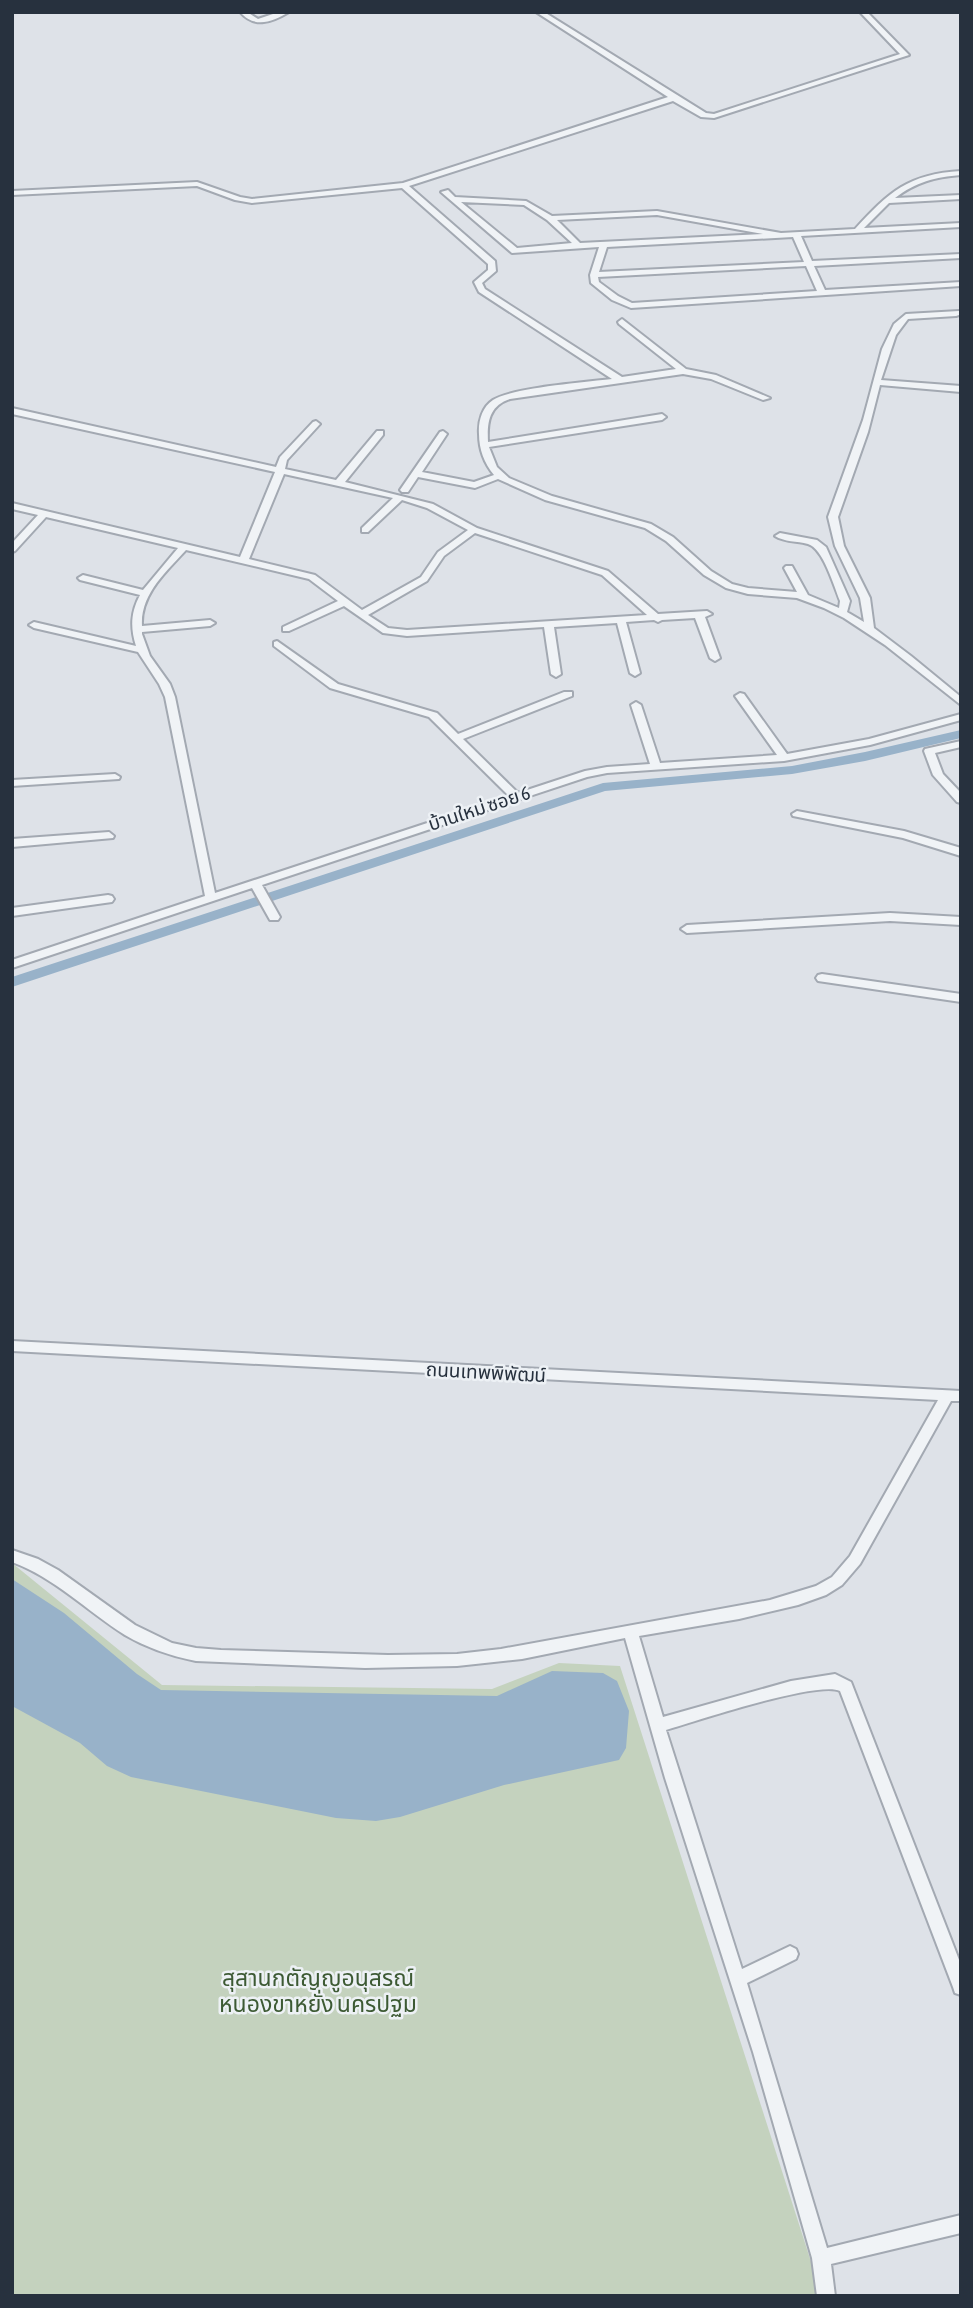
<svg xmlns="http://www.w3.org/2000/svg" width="973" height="2308" viewBox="0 0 973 2308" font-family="'Asap Condensed','Noto Sans Thai',sans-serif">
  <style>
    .green { fill: #c4d2be }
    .water { fill: #98b2c9 }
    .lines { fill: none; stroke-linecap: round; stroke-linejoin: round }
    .canal { fill: #98b2c9; fill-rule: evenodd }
    .minor-casing { stroke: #a3a9b2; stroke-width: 4 }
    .minor { fill: #f0f3f6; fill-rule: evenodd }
    .labels { text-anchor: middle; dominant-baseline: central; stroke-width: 5; stroke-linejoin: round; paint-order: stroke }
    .street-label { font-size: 19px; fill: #27313e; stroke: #edf1f5 }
    .near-park-label { font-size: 23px; fill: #3d5a34; stroke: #edf1f5 }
  </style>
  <rect width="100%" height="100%" fill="#dee2e8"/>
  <path class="green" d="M12,1563L162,1685L492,1689L559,1663L620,1666L822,2296H12Z"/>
  <path class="water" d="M12,1579L64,1613L137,1674L161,1690L497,1696L552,1671L603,1673L617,1681L629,1711L626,1748L619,1760L504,1785L400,1817L376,1821L336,1818L131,1777L107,1766L80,1743L12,1706Z"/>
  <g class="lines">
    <path class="canal" d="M961,730V738L865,761L792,774L605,791L12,987V977L603,783L792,766L865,752Z"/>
    <defs>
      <path id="minor" d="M240,12H247L258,19L279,12H289C272,22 255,29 240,12Z
        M536,12H544L706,113L714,114L900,54L860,12H867L909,55L714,118L701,117L673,101L409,186L495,261L496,271L482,283L485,289L622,377L676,369L619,324L618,322L622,319L686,369L716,375L770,398L763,400L711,379L683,374L510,399C489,406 487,422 488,442L662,414L666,417L662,420L489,447L497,467L509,478L552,496L651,524L673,537L711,571L732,584L748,588L797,592L784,568L786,566H792L808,595L839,608L840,601C834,586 823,548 808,544C797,541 784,542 775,536L780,533L817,540L826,547L850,601L847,612L864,622L860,598L835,546L828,517L863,420L882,349L894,324L906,314L959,311V315L956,316L908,319L896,335L881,380L961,386V392L880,385L868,432L838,517L844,546L870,598L874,628L911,656L961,697V705L885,645L844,618L824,608L797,598L748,594L726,588L704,575L666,541L645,528L545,500L498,479L475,488L418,477L408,492H402L400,490L440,432L443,431L447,434L422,472L474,482L494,475C484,463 479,449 479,434C478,422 482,407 493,400C511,388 586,382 612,379L479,292L474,282L488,270V264L402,188L252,203L235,200L197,186L12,195V191L197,182L240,197L252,199L403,183L668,97Z
        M961,171V175C935,177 916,182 895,198L961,195V199L889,203L864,228L961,223V227L801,236L812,261L961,254V258L814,266L825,290L961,282V286L631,308L612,300L591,283L590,275L599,247L512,253L441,192L448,190L455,197L526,201L552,216L657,211L781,233L855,229C889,192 908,174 961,171ZM461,202L524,205L547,220L572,243L517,248ZM657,215L763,234L580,243L557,220ZM793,237L804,262L599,272L607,247ZM806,266L817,291L632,303L618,296L599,282L598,277Z
        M12,408L276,467L280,457L313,422L316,421L320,424L287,460L285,469L336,480L377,431H383V435L345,482L433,504L477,528L608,571L658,614L707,611L712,614L705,617L720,658L715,661L710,658L695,618L662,620L658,622L654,620L626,622L640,673L635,676L630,673L617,623L554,627L561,674L556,677L551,674L544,627L407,636L383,633L344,606L289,631H283V627L338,601L309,579L186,550C167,571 140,594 142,626L210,620L215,623L210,626L142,632V634L150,656L170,684L175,697L215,893L509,796L429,717L330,688L274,646V642L277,641L338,684L437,713L458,734L564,692H572V696L463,739L518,793L585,771L607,767L650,764L631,705L636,702L641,705L660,763L777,755L735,696L740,693L744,694L787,754L869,739L961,714V720L870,745L784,761L607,773L587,777L262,885L280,917L278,920H270L252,888L12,968V960L205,896L165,697L159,684L138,652L34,628L29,625L34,622L136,646C130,627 131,612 140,595L80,580L78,578L83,575L143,590L178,548L46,517L15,551L12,552V543L38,515L12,509V503L240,557L275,472L12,414ZM284,474L393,498L362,528V532H368L402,500L427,508L468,530L438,552L421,577L362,610L315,575L249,559ZM475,533L602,575L647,615L407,630L388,628L368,615L427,581L444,556Z
        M961,741V747L935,753L943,774L961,793V803L957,802L933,775L924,751L925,749Z
        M115,774L120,777L119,779L12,786V780Z
        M797,811L904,831L961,848V856L903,838L793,816L792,814Z
        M109,832L114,836L113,838L12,847V839Z
        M108,895L112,896L114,899L112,902L12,916V908Z
        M890,913L961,917V925L890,921L687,933L681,929L687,925Z
        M822,974L961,994V1002L818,981L816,978L818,975Z
        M12,1341L961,1391V1401H951L860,1564L842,1585L826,1595L798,1605L739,1619L639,1636L663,1717L791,1681L835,1674L851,1682L961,1965V1995L955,1993L953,1987L840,1691C819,1680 696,1721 666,1730L742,1969L790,1946L796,1949L798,1954L796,1959L747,1983L827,2248L961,2215V2233L831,2264L835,2296H817L812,2258L753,2052L665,1778L625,1638L522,1659L457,1666L365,1668L196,1661C171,1656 147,1648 125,1635C87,1611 55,1578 12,1562V1550L38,1559L58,1570L135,1625L172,1643L196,1648L221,1650L388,1655L457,1654L501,1649L770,1600L816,1586L832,1577L850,1556L938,1400L12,1351Z"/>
    </defs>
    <use href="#minor" class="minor-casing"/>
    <use href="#minor" class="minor"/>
  </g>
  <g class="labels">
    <g class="street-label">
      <text transform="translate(479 808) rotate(-18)">บ้านใหม่ ซอย 6</text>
      <text transform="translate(486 1372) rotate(3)">ถนนเทพพิพัฒน์</text>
    </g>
    <g class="near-park-label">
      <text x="318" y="1978">สุสานกตัญญูอนุสรณ์<tspan x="318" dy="26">หนองขาหยั่ง นครปฐม</tspan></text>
    </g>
  </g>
  <rect width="973" height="2308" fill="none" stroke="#27313e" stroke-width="28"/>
</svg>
